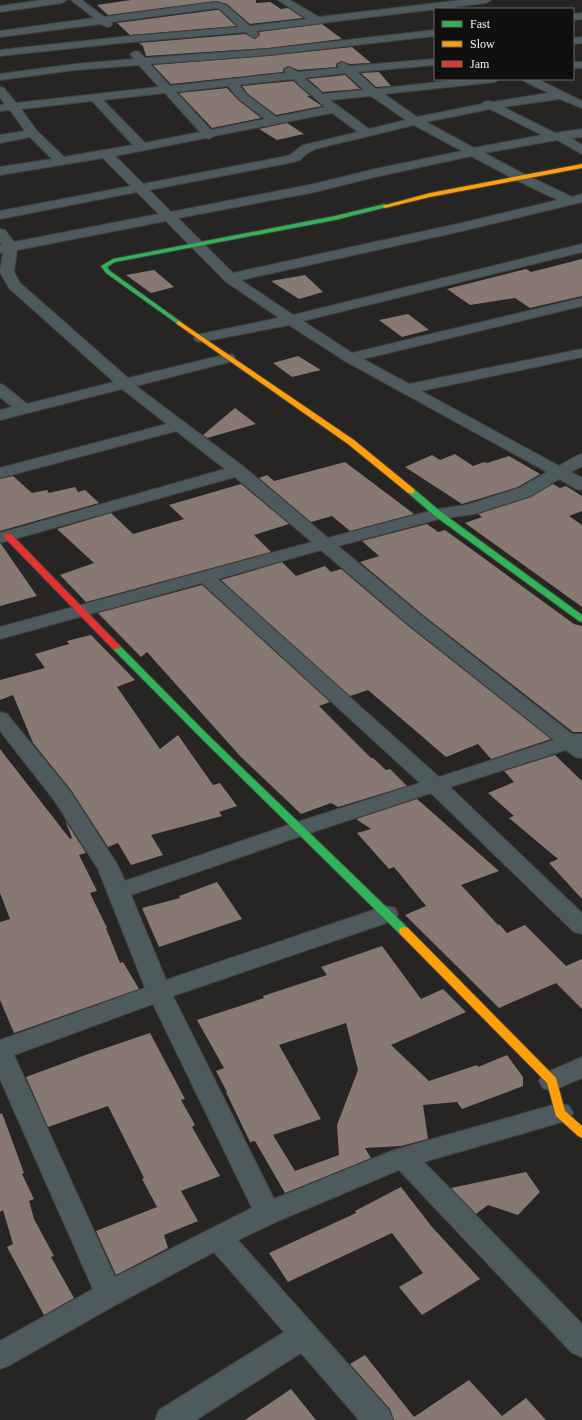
<svg xmlns="http://www.w3.org/2000/svg" width="582" height="1420" viewBox="0 0 582 1420" font-family="Georgia,serif">
  <style>
    .building { fill: #877872; fill-rule: evenodd }
    .lines { fill: none; stroke-linecap: round; stroke-linejoin: round }
    .street-casing { stroke: #434242; stroke-width: 2 }
    .fast-casing { stroke: #434242; stroke-width: 2 }
    .slow-casing { stroke: #434242; stroke-width: 2 }
    .jam-casing { stroke: #434242; stroke-width: 2 }
    .street { fill: #4d5a5e; fill-rule: evenodd }
    .fast { fill: #30b455; fill-rule: evenodd }
    .slow { fill: #ff9f0a; fill-rule: evenodd }
    .jam { fill: #e5322d; fill-rule: evenodd }
  </style>
  <rect width="100%" height="100%" fill="#272524"/>
  <path class="building" d="M131,0H256V3L270,2L281,9L288,8L303,18L250,24L227,4L216,1L108,15L97,5Z
    M216,10H219L236,26L130,35L117,23Z
    M322,24L342,39L268,48L146,56L143,46L139,43L245,34L255,39L260,35L259,32Z
    M352,47L371,63L350,64L341,61L336,64V67L298,70L288,66L283,69V72L171,84L153,65L268,56Z
    M379,72L391,86L376,87L361,73Z
    M345,75L360,89L323,92L308,79Z
    M293,81L310,96H307L322,106L276,115L248,94L242,86Z
    M227,88L238,100L261,118L212,128L179,93Z
    M287,123L304,134L277,140L259,129Z
    M582,259V296L530,308L515,298L470,305L447,289L526,269L531,272Z
    M154,270L174,287L151,293L126,275Z
    M305,275L323,292L299,299L271,281Z
    M408,314L429,330L402,337L379,320Z
    M298,356L321,370L292,377L273,363Z
    M235,408L256,424L207,438L203,435Z
    M455,454L473,466L484,462L487,463L509,456L540,474L518,487L462,504L405,467L432,455L440,460Z
    M345,462L414,514L350,531L332,516L311,522L259,478L267,475L274,481Z
    M13,476L32,493L47,490L49,493L75,487L78,492L85,490L99,503L0,531V479Z
    M241,484L289,524L254,535L271,552L86,602L60,575L94,563L57,529L111,513L133,534L184,519L169,505Z
    M553,484L560,488L566,486L582,496V511L569,516L582,525V607L465,523L482,517L478,514L531,497Z
    M427,524L438,532L445,530L574,624L582,626V732H573L423,615L360,562L379,556L362,541Z
    M0,544H1L37,596L0,606Z
    M282,562L296,576L325,566L331,572L341,569L407,625L551,739L491,759L478,744L446,757L368,690L350,696L221,580Z
    M202,585L330,702L319,706L371,758H373L386,770L390,769L407,786L338,807L331,803L301,814L240,756L147,652L141,657L98,613Z
    M91,635L135,680L117,687L160,749L178,735L213,785L220,783L237,806L219,812L222,816L151,835L163,855L131,865L118,843L108,847L71,790L33,743L13,695L0,700V680L45,668L35,654L69,644L67,641Z
    M0,749L70,839L72,838L65,820L86,853L79,855L97,891L90,893L107,928H106L120,963L123,962L139,989L14,1033L0,1000V922L10,919L0,893Z
    M555,755L582,781V899L549,863L558,859L509,818L514,816L488,793L514,782L504,771Z
    M417,799L499,871L461,885L498,925L499,924L507,933L525,925L566,966L582,959V1009L556,983L499,1008L405,915L426,906L394,867L389,869L357,833L371,829L356,819Z
    M217,882L242,919L159,947L142,908L180,898L179,896Z
    M382,946L421,999L443,989L466,1012L391,1045L429,1081L477,1065L478,1067L507,1055L523,1077V1086L462,1109L457,1102L423,1105L428,1139L401,1146L365,1148L371,1158L285,1193L255,1141L250,1142L226,1092H227L216,1071L224,1068L197,1020L264,998L263,996L327,975L321,967ZM346,1023L358,1070L337,1125L339,1155L295,1171L273,1135L321,1119L279,1045Z
    M150,1033L185,1099L181,1100L195,1125L192,1127L220,1176L181,1191L198,1221L164,1235L168,1248L116,1275L96,1231L157,1207L142,1179L144,1178L108,1106L48,1127L26,1077L91,1053Z
    M2,1113L24,1173L22,1174L34,1199L29,1201L34,1219L54,1256L51,1257L74,1298L44,1315L7,1247L13,1244L3,1210L0,1212V1114Z
    M526,1172L540,1192L518,1215L488,1205L476,1214L451,1188Z
    M401,1187L432,1227L480,1279L422,1315L399,1287L423,1273L392,1233L288,1282L269,1253L356,1213L355,1211Z
    M365,1355L414,1417L469,1380L502,1416L526,1398L546,1420H394L390,1409L350,1364Z
    M291,1389L316,1420H245Z"/>
  <g class="lines">
    <defs>
      <path id="street" d="M42,0H67L62,3L0,12V6Z
        M71,0H82L104,17L216,2L226,5L250,26L307,19L278,0H290L319,17L462,0H491L486,3L256,31L259,35L254,38L245,32L121,43L0,56V50L121,37L239,27L220,9L216,8L111,22L112,24L111,26L107,27L100,24L0,37V31L94,18Z
        M582,13V19L573,20V14Z
        M435,30V36L268,55L150,64L170,86L286,73L284,70L289,67L298,72L339,68L337,65L342,62L350,66L435,59V65L357,72L376,89L465,79H500L495,82L384,94L417,117L482,104L484,102L488,101L493,102L549,93L524,81L523,79H537L582,101V108L560,99L503,107L555,133L582,129V137L571,138L582,145V154L557,140L484,153L524,174L572,197L582,194V202L462,231L241,280L293,315L582,244V252L303,321L352,353L582,298V306L363,359L409,384L582,349V357L421,391L559,466L576,456L582,454V466L571,472L582,478V490L576,489L559,479L531,496L474,514L439,519L338,546L422,616L572,734H582V758L575,757L566,750L450,787L582,913V934L574,932L431,793L307,834L131,895L166,980L379,908L387,906L395,908L398,914L395,920L173,996L274,1199L394,1150L560,1103L569,1106L573,1113L569,1120L424,1162L582,1324V1357L572,1353L399,1170L278,1221L238,1240L389,1410L393,1420H359L301,1353L196,1420H155L159,1410L284,1332L214,1252L119,1303L10,1365L0,1369V1341L93,1289L0,1079V1040L145,988L98,869L54,800L0,731V712L7,714L70,791L117,864L125,881L291,824L420,783L202,583L0,639V627L312,542L235,477L0,543V533L225,469L176,431L0,478V468L167,424L122,389L0,420V410L12,407L0,397V384L5,386L27,404L114,382L9,288L0,272L3,252L0,253V245H2L0,242V229L5,230L14,242L159,214L137,192L0,219V211L131,186L103,158L0,175V167L52,159L30,137L0,143V135L25,131L10,110L0,111V105L5,104L0,98V87L4,88L16,103L159,87L139,65L75,70L0,80V74L75,64L134,59L130,54L135,51L139,52L145,58L268,49ZM345,73L364,90L323,94L304,78ZM293,79L325,107L276,117L247,95L239,85ZM228,86L239,99L265,119L211,130L176,92ZM165,93L200,132L145,143L103,100ZM371,96L406,120L369,129L330,100ZM92,101L133,145L64,157L37,131L21,109ZM490,109L542,135L474,148L426,122ZM332,113L358,132L304,145C297,148 294,154 287,156L143,184L115,156L206,138L209,139L214,136ZM414,125L462,151L375,169L314,184L171,212L149,190L289,163L300,160L306,154L315,149ZM471,156L516,180L558,200L462,223L233,273L178,218L315,192L375,177ZM166,221L225,281L279,318L196,335L194,338L196,341L201,342L289,325L345,361L547,472L519,488L466,505L438,509L328,538L244,467L136,386L233,361L235,358L233,355L228,354L128,378L20,283L14,272L17,250ZM321,550L408,624L554,740L439,777L218,579ZM153,1004L252,1208L115,1277L14,1055Z
        M582,37V43L573,44V38Z
        M573,62H582V68H573Z
        M582,1057V1078L552,1091L543,1088L539,1081L543,1074Z"/>
      <path id="fast" d="M385,204L388,206L387,207L335,220L115,262L107,267L110,271L181,322L182,323L179,325L106,273L101,266L113,259L335,216Z
        M408,489H414L441,512L582,615V622L579,621L435,516L408,493Z
        M116,644L119,645L207,734L408,928L409,931L408,934H400L201,738L113,649L112,647Z"/>
      <path id="slow" d="M582,164V168L430,197L385,208L382,206L430,193Z
        M179,321L354,440L414,489V493H408L348,444L177,324L176,323Z
        M404,927L408,928L556,1078L565,1111L582,1126V1138L578,1136L556,1116L547,1083L400,934L399,931L400,928Z"/>
      <path id="jam" d="M5,534H11L119,645L120,647L119,649H113L5,538L4,536Z"/>
    </defs>
    <use href="#street" class="street-casing"/>
    <use href="#fast" class="fast-casing"/>
    <use href="#slow" class="slow-casing"/>
    <use href="#jam" class="jam-casing"/>
    <use href="#street" class="street"/>
    <use href="#fast" class="fast"/>
    <use href="#slow" class="slow"/>
    <use href="#jam" class="jam"/>
  </g>
  <rect x="434" y="8" width="140" height="72" fill="#100e0e" stroke="#6b6969"/>
  <rect x="442" y="21" width="20" height="6" fill="#30b455" stroke="#6b6969"/>
  <text x="470" y="28" font-size="12" fill="#f4f2f1">Fast</text>
  <rect x="442" y="41" width="20" height="6" fill="#ff9f0a" stroke="#6b6969"/>
  <text x="470" y="48" font-size="12" fill="#f4f2f1">Slow</text>
  <rect x="442" y="61" width="20" height="6" fill="#e5322d" stroke="#6b6969"/>
  <text x="470" y="68" font-size="12" fill="#f4f2f1">Jam</text>
</svg>
